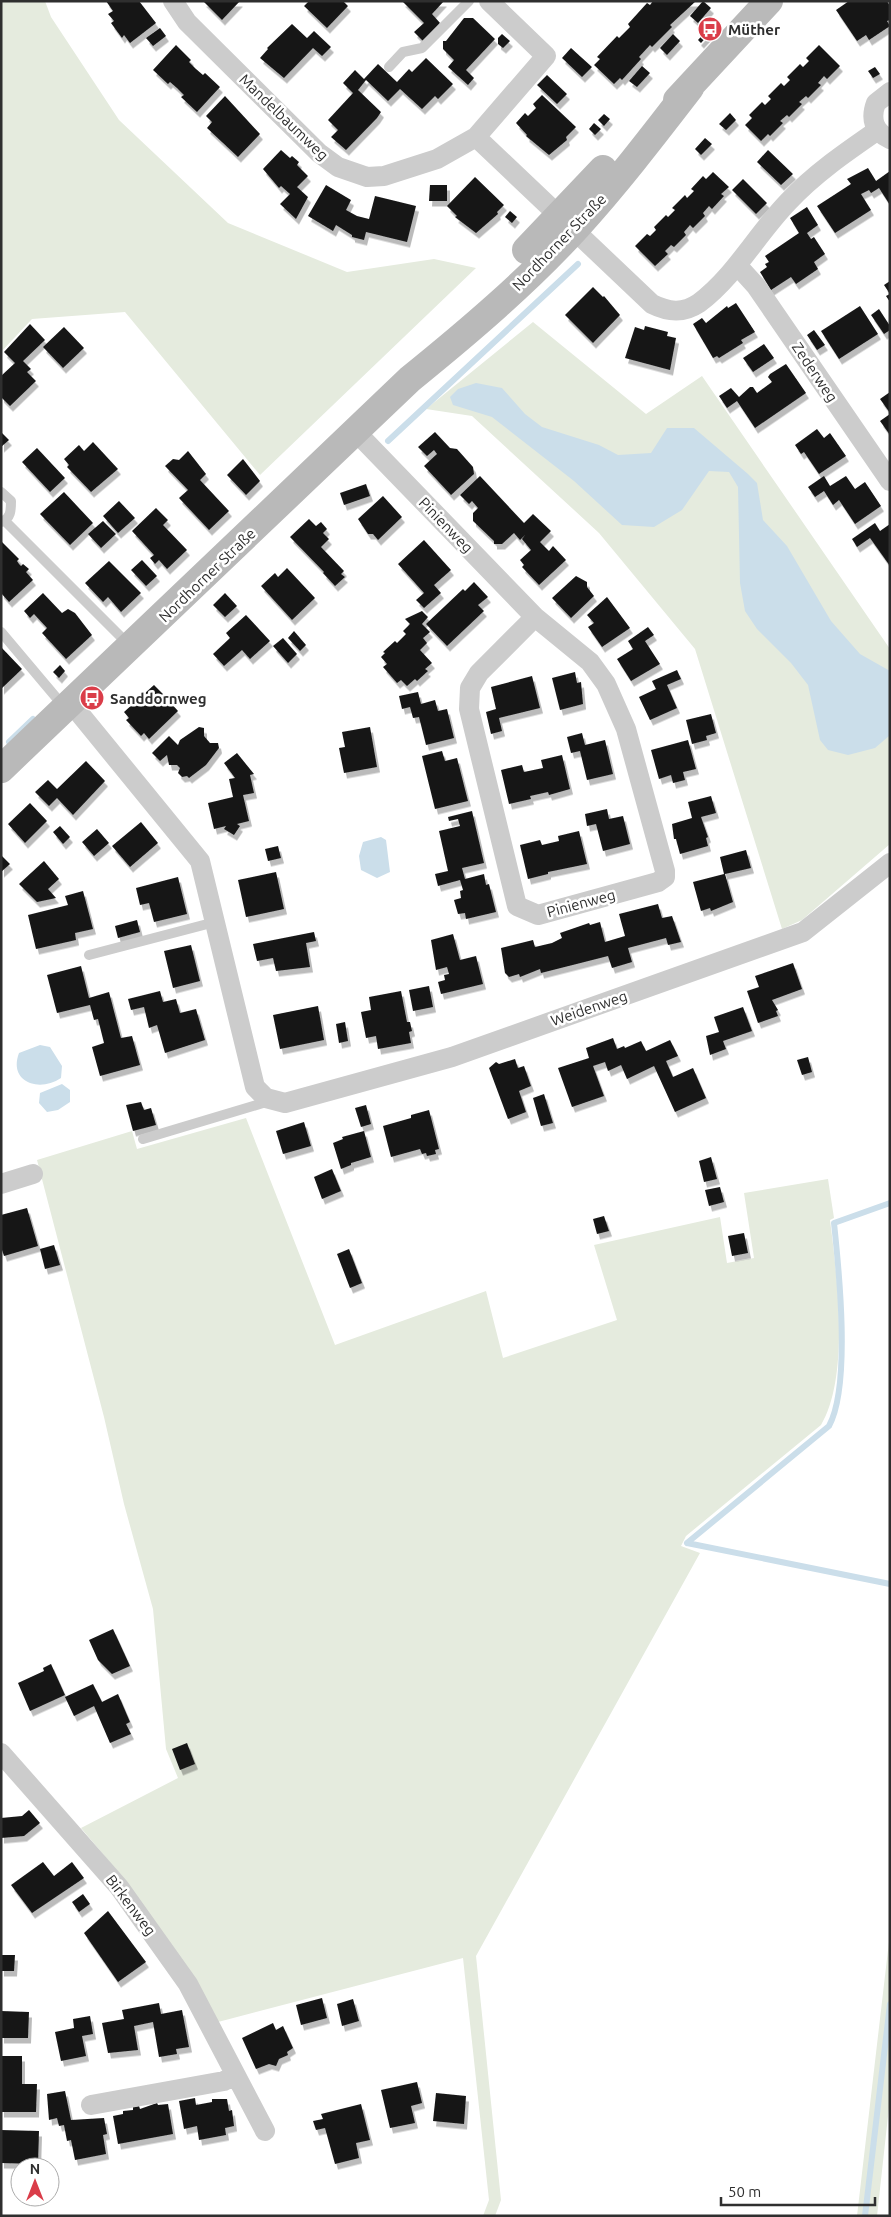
<svg xmlns="http://www.w3.org/2000/svg" width="891" height="2217" viewBox="0 0 891 2217" font-family="Ubuntu,sans-serif">
  <style>
    .green { fill: #e5ebde }
    .water { fill: #cbdeea }
    .lines { fill: none; stroke-linecap: round; stroke-linejoin: round }
    .stream { stroke: #cbdeea; stroke-width: 6 }
    .building { fill: #161616; filter: url(#shadow) }
    .lane { stroke: #ccc; stroke-width: 10 }
    .street { stroke: #ccc; stroke-width: 20 }
    .secondary { stroke: #b9b9b9; stroke-width: 28 }
    .labels { text-anchor: middle; dominant-baseline: central; stroke-width: 5; stroke-linejoin: round; paint-order: stroke }
    .poi-label { font-size: 15px; font-weight: bold; fill: #2f2f2f; stroke: #fff; text-anchor: start }
    .street-label { font-size: 15px; fill: #2f2f2f; stroke: #fff }
  </style>
  <defs>
    <filter id="shadow"><feDropShadow dx="3" dy="5.5" stdDeviation="0" flood-color="#0004"/></filter>
  </defs>
  <rect width="100%" height="100%" fill="#fff"/>
  <path class="green" d="M1,1H45L51,17L119,120L228,223L347,272L434,259L476,268L260,475L125,312L32,319L1,352Z
    M533,322L646,414L702,376L890,649V844L802,920L782,929L695,649L599,533L472,416L426,409Z
    M246,1118L335,1345L486,1291L503,1358L617,1320L594,1245L720,1217L727,1263L754,1258L744,1193L828,1179L834,1218L830,1220C837,1275 850,1376 821,1425L686,1536L681,1546L700,1553L476,1956L501,2200L495,2216H483L489,2200L463,1958L218,2022C180,1952 133,1888 81,1828L178,1778L166,1749L153,1609L124,1504L104,1417L37,1160L132,1131L137,1149Z
    M890,1933V2098L877,2216H857Z"/>
  <path class="water" d="M476,383L502,388L525,414L542,427L599,445L618,455L651,453L667,428H694L748,474L757,483L763,520L787,546L831,621L860,654L890,671L889,736L875,748L848,755L828,750L820,740L808,685L791,663L757,629L745,611L740,583L738,487L729,472L709,471L682,510L654,527L622,525L574,481L492,417L453,405L450,397L458,389Z
    M381,837L386,840L390,872L377,878L361,870L359,856L363,842Z
    M40,1045L50,1047L62,1066L61,1078C39,1093 8,1082 19,1053Z
    M62,1084L70,1090V1102L58,1110L47,1112L39,1103L40,1093Z"/>
  <g class="lines">
    <path class="stream" d="M388,441L578,264
      M9,742L33,719
      M687,1543L829,1426C851,1386 839,1270 834,1223L890,1203
      M687,1543L890,1584
      M865,2216L890,2004"/>
  </g>
  <path class="building" d="M106,1H139L156,23L130,43L124,35L122,38L111,23L114,21L108,14L113,11Z
    M203,1H240L222,20Z
    M309,1H343L348,6L327,28L304,6Z
    M402,1H444L432,14L440,23L423,41L414,32L424,23Z
    M653,1H696L670,25L672,27L652,47L650,45L639,57L641,59L622,80L620,78L614,84L594,65L600,59L597,57L617,36L619,38L630,27L628,24L647,3L650,5Z
    M703,1L711,8L698,23L690,16Z
    M849,1H887L890,6V20L887,21L890,26L869,40L866,35L857,41L836,10Z
    M464,18H473L495,39L466,70L474,78L468,85L448,67L454,60L443,49V41H446Z
    M292,24L307,38L314,31L331,47L322,56L313,48L284,78L260,58L268,49L267,48Z
    M160,28L166,36L153,46L146,38Z
    M708,29L711,32L701,43L698,40Z
    M502,34L510,41L503,48L498,44V38Z
    M673,34L680,41L667,55L660,48Z
    M176,45L191,60L189,62L196,69L203,75L205,73L220,87L197,112L181,97L184,95L177,88L170,82L168,84L153,70Z
    M819,45L840,66L827,79L824,76L818,83L821,85L808,98L806,96L799,102L802,104L789,117L787,115L780,121L783,123L770,136L768,134L761,141L745,125L752,118L749,115L762,102L765,105L771,99L768,96L781,83L784,86L790,80L787,77L800,64L803,67L809,61L806,58Z
    M571,48L592,67L582,77L562,58Z
    M426,58L453,84L438,99L435,96L422,109L400,89L388,101L366,80L358,90L381,112L377,118L346,150L331,137L338,130L328,120L353,93L343,83L355,70L364,79L378,64L397,82L409,69L412,72Z
    M642,66L650,73L637,87L629,81Z
    M875,67L880,74L873,78L868,71Z
    M547,75L567,94L557,104L537,85Z
    M542,95L576,127L566,137L567,140L549,155L526,136L527,135L516,123L525,113L528,116L536,108L533,104Z
    M225,96L260,134L238,157L207,128L212,122L206,116Z
    M730,113L736,120L726,130L719,124Z
    M604,114L610,119L604,126L598,120Z
    M594,123L601,129L595,135L589,129Z
    M705,138L712,144L701,155L695,149Z
    M281,150L290,158L292,156L299,162L297,165L308,176L297,187L308,197L296,219L280,204L290,194L281,186L279,188L263,169Z
    M768,150L793,174L781,185L757,162Z
    M868,168L876,181L890,171V205L879,188L871,193L869,190L861,194L871,210L835,233L817,206L851,184L847,179Z
    M713,172L729,187L721,194L724,196L712,209L709,206L703,213L705,216L693,228L690,225L684,232L686,235L674,247L671,245L665,251L668,254L655,266L635,246L647,234L650,236L656,230L654,227L666,215L668,217L675,210L672,208L685,195L687,198L694,191L691,189L703,176L706,179Z
    M475,177L504,205L497,212L498,214L476,233L455,217L457,216L447,206Z
    M743,179L767,203L756,214L732,190Z
    M326,185L351,200L346,210L357,216L369,219L375,196L416,206L407,242L366,232L364,240L352,237V235L336,225L333,231L308,216Z
    M430,185H447V201H429Z
    M807,207L818,225L807,233L811,239L814,237L825,254L814,262L818,269L796,284L791,277L771,290L760,272L767,267L765,264L769,262L765,256L799,233L790,218Z
    M510,211L517,217L512,223L505,217Z
    M890,281V302L886,296L890,294L884,285Z
    M593,287L603,297L604,296L620,315L593,343L565,315Z
    M736,303L755,332L741,340L743,343L719,358L717,356L713,358L693,324L702,318L706,323L727,306L728,308Z
    M860,306L878,334L839,359L821,331Z
    M879,309L890,326V330L884,334L871,315Z
    M30,324L45,340L23,361L31,369L27,372L36,381L10,406L1,397V376L15,363L4,352Z
    M645,326L668,332L667,336L676,338L670,370L625,358L635,327L644,330Z
    M64,327L84,348L63,368L43,347Z
    M814,330L825,345L817,350L807,335Z
    M764,344L774,358L753,372L743,358Z
    M786,364L806,393L755,428L737,401L727,408L719,396L731,388L739,397L750,387H753L757,393L772,382L768,377L770,374Z
    M890,392V413L880,399Z
    M890,414V435L880,421Z
    M817,429L824,438L830,433L846,456L819,474L804,452L801,454L795,445Z
    M1,432L9,440L1,447Z
    M435,432L450,448L457,449L473,467L474,474L451,495L424,466L437,454L434,450L427,456L418,447Z
    M93,442L118,469L91,492L67,467L69,465L64,459L79,445L84,451Z
    M37,448L65,478L50,492L22,462Z
    M188,451L206,474L200,480L229,511L209,530L179,498L188,490L165,466L173,459L179,460Z
    M243,459L260,481L246,495L227,475Z
    M480,476L524,523L533,514L551,531L540,542L549,551L553,546L566,560L539,585L522,567L524,565L520,560L531,550L522,539L525,535L520,540L514,533L502,544H494V541L473,521V513L478,508L472,501L469,504L460,495Z
    M824,476L830,486L846,476L855,489L865,482L881,506L855,524L839,500L833,505L824,491L815,497L808,487Z
    M366,484L370,496L344,505L340,493Z
    M64,492L93,523L70,545L40,514Z
    M383,496L402,517L378,540L373,534H368L358,519Z
    M119,501L135,518L118,533L103,516Z
    M156,508L168,520L163,525L187,550L167,569L159,560L155,564L150,558L154,555L132,531Z
    M309,519L316,526L321,522L327,529L323,533L329,539L321,547L344,571L341,574L345,577L335,586L323,573L324,572L290,537Z
    M103,521L116,534L101,548L88,534Z
    M875,523L880,531L890,524V566L870,538L857,547L852,539Z
    M424,540L451,570L434,585L441,593L424,608L416,600L424,593L398,564Z
    M1,541L19,559L17,561L19,564L21,566L23,564L29,569L26,572L33,580L9,602L1,593Z
    M142,560L157,576L146,586L131,570Z
    M109,561L141,593L121,612L108,597L103,602L85,583Z
    M287,568L315,598L292,620L261,586L275,573L278,577Z
    M576,576L587,582V587L594,596L571,618L552,598Z
    M474,582L488,597L478,605L484,611L447,646L426,624L463,589L465,591Z
    M43,593L62,613L68,609L75,613L92,635L66,659L42,633L47,628L34,614L30,618L24,611Z
    M225,593L237,606L225,617L213,605Z
    M607,597L630,628L602,647L588,627L594,623L587,615Z
    M422,611L428,617L422,624L430,632L423,638L427,643L420,650L432,663L425,669L428,671L417,681L415,679L407,686L401,680L397,683L383,667L387,664L381,657L385,653L383,652L395,641L397,643L406,634L403,631L410,624L405,619Z
    M246,615L270,641L250,659L242,650L224,666L213,654L230,638L226,633Z
    M648,627L654,635L645,641L660,664L631,681L617,659L633,649L628,641Z
    M294,631L306,645L300,651L288,638Z
    M283,638L297,654L288,663L273,646Z
    M1,647L22,669L1,689Z
    M60,665L65,671L59,678L53,672Z
    M677,670L681,679L667,685L677,708L650,720L639,697L656,689L652,681Z
    M575,672L577,683L581,682L583,704L560,710L552,678Z
    M532,676L540,708L499,718L502,731L491,734L486,712L496,709L491,687Z
    M154,685L163,694L170,695L169,701L178,711L149,739L144,733L141,736L126,720L129,718L124,712Z
    M418,692L421,704L435,700L438,711L447,709L454,738L426,745L419,717L413,718L410,707L402,709L399,696Z
    M711,714L716,733L706,736L707,740L692,744L686,720Z
    M199,727L204,728V736L210,743H218L219,748L206,765L189,778L187,776L182,777L178,773L180,768L177,765H169L167,755L160,761L152,753L169,736L178,745L180,740Z
    M370,727L377,767L344,773L339,748L345,747L342,732Z
    M582,733L585,745L605,740L613,774L587,780L580,751L571,753L567,737Z
    M688,740L696,769L683,772L685,780L673,783L671,775L659,779L651,750Z
    M442,751L445,761L457,758L468,801L435,809L422,756Z
    M237,753L254,774L250,775L254,793L243,795L249,821L237,824L240,826L234,835L224,829L226,826L214,829L208,803L233,797L229,779L235,778L224,763Z
    M562,755L570,789L549,795L548,792L530,796L531,799L509,804L501,770L522,765L524,772L543,768L541,760Z
    M86,761L105,781L73,815L57,798L49,806L35,792L48,780L57,789Z
    M711,796L716,813L701,817L708,837L706,838L708,846L680,854L676,839H674L672,824L692,818L688,802Z
    M30,803L47,821L25,843L8,824Z
    M607,809L609,819L623,816L630,844L603,851L596,824L587,826L585,814Z
    M472,811L484,863L462,868L465,879L484,874L486,885L489,884L496,912L466,919L465,913L458,914L454,900L461,898L460,891L463,890L460,880L438,886L435,874L448,871L439,831L460,826L458,819L449,821L448,817Z
    M141,822L158,843L130,867L112,846Z
    M60,826L70,837L63,844L53,832Z
    M97,829L109,843L94,856L82,842Z
    M579,831L587,864L548,872V874L528,879L520,845L540,840L542,845L559,841L558,836Z
    M278,846L281,858L268,861L265,849Z
    M746,850L751,868L725,874L733,902L711,911L710,908L701,911L693,882L724,874L720,857Z
    M1,855L10,864L1,872Z
    M44,861L59,879L48,889L56,898L37,902L19,884Z
    M276,872L284,909L246,917L238,880Z
    M178,877L187,914L154,922L149,903L140,905L136,888Z
    M83,891L93,929L75,933L76,940L36,949L28,915L68,905L65,896Z
    M658,904L662,918L672,916L681,942L668,945L666,938L628,948L632,962L612,968L608,956L541,973L540,969L520,977L519,974L509,977L505,973L501,948L533,940L535,947L552,943L562,938L560,933L589,923L590,925L600,922L605,942L625,936L619,914Z
    M137,920L140,932L118,938L115,926Z
    M314,932L316,941L306,943L310,967L276,971L273,958L257,961L253,944Z
    M453,934L460,960L476,956L483,984L441,994L438,982L445,980L444,975L449,974L447,967L436,970L431,940Z
    M191,945L200,981L173,988L164,951Z
    M793,963L802,989L772,1000L778,1010L776,1011L778,1016L758,1023L747,991L759,987L755,976Z
    M81,966L89,998L109,992L121,1038L132,1036L140,1065L100,1076L92,1047L104,1043L98,1019L94,1020L90,1005L57,1013L47,975Z
    M429,986L433,1007L413,1011L409,990Z
    M160,991L163,1002L176,999L180,1013L196,1009L205,1040L165,1053L157,1025L149,1028L144,1007L131,1010L128,999Z
    M401,991L407,1022H410L412,1031L409,1032L411,1043L378,1049L376,1036L366,1038L361,1012L371,1010L369,997Z
    M318,1006L324,1040L280,1049L273,1015Z
    M743,1007L752,1031L723,1041L726,1049L710,1055L706,1036L719,1032L714,1017Z
    M345,1022L348,1041L339,1043L336,1024Z
    M613,1038L617,1049L624,1046L625,1048L641,1041L646,1051L670,1040L678,1056L666,1061L673,1077L693,1068L706,1098L675,1112L654,1066L627,1079L621,1065L608,1071L605,1062L593,1066L604,1096L572,1107L558,1068L589,1058L586,1048Z
    M808,1057L812,1072L802,1075L797,1060Z
    M515,1059L518,1068L524,1066L531,1086L519,1091L526,1112L508,1119L489,1068L496,1062L499,1064Z
    M544,1094L553,1123L541,1126L533,1098Z
    M141,1102L144,1110L151,1108L156,1125L133,1131L126,1105Z
    M366,1105L371,1124L361,1127L355,1108Z
    M429,1110L439,1149L435,1150L436,1154L427,1156L426,1153L422,1154L420,1149L391,1157L383,1126L411,1118V1115Z
    M304,1122L311,1146L283,1154L276,1131Z
    M364,1131L371,1157L351,1163V1165L341,1169L333,1143L343,1139L342,1137Z
    M711,1157L717,1179L704,1182L699,1161Z
    M332,1169L341,1191L322,1199L314,1177Z
    M720,1187L724,1202L709,1206L705,1190Z
    M27,1208L38,1246L4,1256L1,1247V1215Z
    M604,1216L609,1231L597,1234L593,1219Z
    M744,1233L748,1253L732,1256L728,1236Z
    M54,1245L60,1265L45,1269L40,1249Z
    M349,1249L362,1283L350,1288L337,1254Z
    M113,1629L130,1666L112,1674L98,1660L89,1640Z
    M51,1664L65,1695L30,1711L18,1683L44,1671L43,1668Z
    M93,1684L102,1702L118,1694L130,1722L126,1724L131,1734L110,1743L94,1706L74,1716L65,1697Z
    M187,1743L195,1764L180,1770L172,1749Z
    M29,1810L40,1823L24,1836L1,1838V1818L22,1816Z
    M43,1862L54,1876L72,1862L84,1878L32,1913L11,1885Z
    M83,1894L90,1904L79,1912L72,1902Z
    M108,1911L146,1962L118,1982L84,1933Z
    M1,1955H15L14,1971H1Z
    M322,1998L327,2018L301,2025L296,2005Z
    M353,1999L359,2021L342,2026L337,2004Z
    M159,2003L161,2014L182,2010L189,2047L176,2049L177,2054L159,2057L153,2022L134,2026L138,2050L108,2053L102,2023L124,2019L122,2010Z
    M1,2011L29,2012L28,2038H1Z
    M90,2016L93,2034L82,2036L86,2056L61,2061L55,2032L74,2028L73,2019Z
    M273,2023L276,2030L283,2026L293,2048L287,2052L288,2055L279,2059L276,2066L269,2064L256,2069L242,2038Z
    M1,2056H22V2084H37L36,2112H1Z
    M417,2082L422,2103L411,2106L415,2123L390,2128L381,2090Z
    M65,2091L71,2120L104,2118L107,2134L103,2135L106,2154L75,2160L71,2140L67,2141L64,2125L59,2126L57,2118L49,2120L47,2094Z
    M436,2093L466,2096L464,2124L433,2121Z
    M195,2098L196,2105L212,2102V2099H227L229,2111L232,2110L234,2126L225,2128L226,2135L199,2140L197,2126L184,2129L179,2101Z
    M157,2103L158,2105L168,2104L173,2134L118,2144L113,2116L123,2114V2111L133,2110V2107L139,2106L140,2109Z
    M361,2104L370,2140L356,2143L359,2158L335,2164L325,2128L316,2130L313,2121L323,2119L321,2114Z
    M1,2130L39,2131L38,2164L1,2163Z"/>
  <g class="lines">
    <path class="lane" d="M389,67L403,52L422,48L469,1
      M1,492L11,501C11,510 11,519 1,522
      M5,521L130,646
      M1,632L65,708
      M89,955L215,922
      M143,1139L263,1103L266,1098"/>
    <path class="street" d="M173,1L187,22L319,153L338,167L367,177L384,176L437,159L476,137L546,56L489,1
      M890,92L876,103C870,119 874,132 890,139
      M476,137L652,304C668,312 683,314 699,303C735,276 757,234 788,202C814,174 846,152 878,130
      M737,265L756,286L890,481
      M357,433L535,617L590,662L606,684L626,729L665,871V877L658,882L538,915L517,906L469,709L470,688L479,673L535,617
      M71,703L200,861L255,1087L266,1098L285,1103L452,1057L803,932L890,863
      M1,1184L33,1174
      M1,1753L119,1887L188,1984L265,2131
      M91,2105L224,2081L235,2075"/>
    <path class="secondary" d="M677,100L769,1
      M526,250L603,169
      M1,769L410,379C468,332 527,282 577,227C617,183 653,136 690,88"/>
  </g>
  <defs>
    <symbol id="bus-disc" viewBox="-11 -11 22 22"><circle r="9.5" fill="#da3d49" stroke="#fff"/><path d="M-5-6H5V4H4V6H2V4H-2V6H-4V4H-5ZM-3.5-4V0h7V-4ZM-3.5 1.2v1.5H-2V1.2ZM2 1.2v1.5H3.5V1.2Z" fill="#fff"/></symbol>
  </defs>
  <g fill-rule="evenodd">
    <use href="#bus-disc" x="696" y="15" width="28" height="28"/>
    <use href="#bus-disc" x="78" y="684" width="28" height="28"/>
  </g>
  <g class="labels">
    <g class="poi-label">
      <text x="728" y="29">Müther</text>
      <text x="110" y="698">Sanddornweg</text>
    </g>
    <g class="street-label">
      <text transform="translate(284 117) rotate(44)">Mandelbaumweg</text>
      <text transform="translate(559 242) rotate(-46)">Nordhorner Straße</text>
      <text transform="translate(815 372) rotate(56)">Zederweg</text>
      <text transform="translate(446 525) rotate(46)">Pinienweg</text>
      <text transform="translate(207 575) rotate(-44)">Nordhorner Straße</text>
      <text transform="translate(581 903) rotate(-15)">Pinienweg</text>
      <text transform="translate(589 1008) rotate(-19)">Weidenweg</text>
      <text transform="translate(131 1905) rotate(53)">Birkenweg</text>
    </g>
  </g>
  <rect width="891" height="2217" fill="none" stroke="#2f2f2f" stroke-width="5"/>
  <g transform="translate(35 2182)"><circle r="24" fill="#ffffff" stroke="#acacac"/>
  <path d="M0-4L9 19L0 12L-9 19Z" fill="#da3d49"/>
  <text y="-8" font-size="14" font-weight="bold" text-anchor="middle" fill="#2f2f2f">N</text>
  </g>
  <path d="M721 2197v8h154v-8" fill="none" stroke="#2f2f2f" stroke-width="2.5"/>
  <text x="728" y="2197" font-size="15" fill="#2f2f2f" stroke="#ffffff" stroke-width="4" paint-order="stroke">50 m</text>
</svg>
